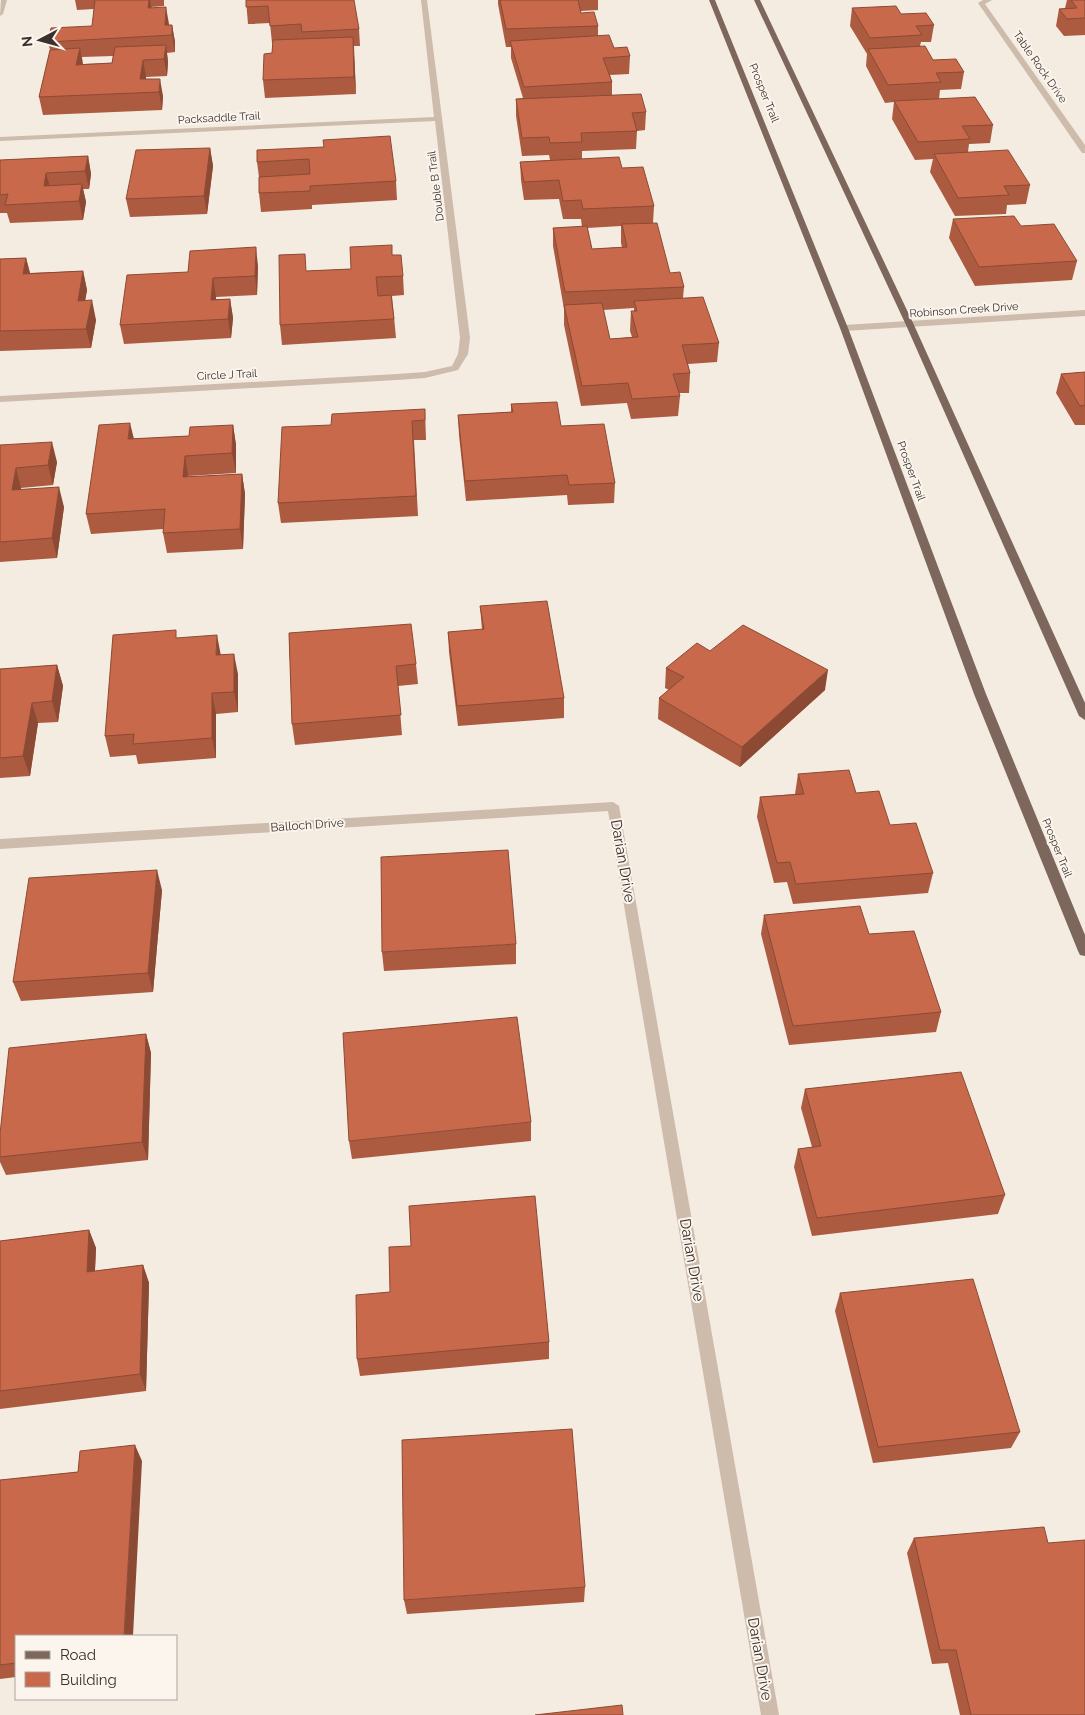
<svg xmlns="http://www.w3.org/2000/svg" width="1085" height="1715" viewBox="0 0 1085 1715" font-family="Raleway,sans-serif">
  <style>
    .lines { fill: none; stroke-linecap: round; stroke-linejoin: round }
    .minor { fill: #cdbbac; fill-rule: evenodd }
    .major { fill: #7d675c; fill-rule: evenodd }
    .wall { fill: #ac5a40; fill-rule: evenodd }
    .shaded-wall { fill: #8c4a34 }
    .building { fill: #c8694b; stroke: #8c4a34 }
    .labels { text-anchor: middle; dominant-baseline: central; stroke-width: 4; stroke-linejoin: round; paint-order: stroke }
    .far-street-label { font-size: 11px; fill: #3b302b; stroke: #fbf5ee }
    .street-label { font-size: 12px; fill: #3b302b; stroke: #fbf5ee }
    .near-street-label { font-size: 15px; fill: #3b302b; stroke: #fbf5ee }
  </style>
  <rect width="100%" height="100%" fill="#f4ebe1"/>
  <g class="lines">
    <path class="minor" d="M1,0H7L3,14L0,16Z
      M421,0H427L470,338L468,354L458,370L425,378L397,380L0,402V396L397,374L425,372L452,366L458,354L460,338L435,121L0,141V137L434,117Z
      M983,0H992L985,4L1085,145V153H1082L978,3Z
      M1085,310V316L844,331L840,328L844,325Z
      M613,802L619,806L779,1715H761L608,811L0,849V839Z"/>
    <path class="major" d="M709,0H715L848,328L986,694L1085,935V956L1080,955L1078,951L974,694L840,328Z
      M754,0H760L914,325L1085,703V720L1079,716L906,325Z"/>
  </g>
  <path class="wall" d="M75,0H164V6L151,7L169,25H172L175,42V52L167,53L168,62L167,76L146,77V79L163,96L162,110L43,115L39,97L50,50L48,42L92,26L94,9L77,10ZM113,56L112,63L83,64L82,57Z
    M246,0L359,29L360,46H354L356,94L265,98L263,80L272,53L273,43H272L270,23L248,24Z
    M498,0H598V10L581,11V13L598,26V36L614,48L630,56L629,74L610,75L612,82V95L646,112L645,130L637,131L636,149L582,151V159L622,168L654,206L653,223L670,273L684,287L683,298L719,343L717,362L688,364L690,373L689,393H679L680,396L678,416L631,419L627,403L581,406L564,325V309L553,246V228L582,227L581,219H563L559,199L524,200L521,180L520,162L550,160L549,155L522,156L516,116V99L523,98L511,58V47H506L498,4ZM621,226V243L622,247L592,249L587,228ZM634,308V311H631L630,331L632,337L610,339L603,310Z
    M1067,0H1085V35L1064,36L1056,26L1059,9L1065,8Z
    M852,8L901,14L934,25L931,42H921L920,46L933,60L964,72L961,89L940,90L939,99L993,125L990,143L969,144L968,152L1030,185L1026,204L1007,205L1006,214L955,216L930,172L933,159L915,160L892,119L894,102L885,103L866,66L867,54L850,26Z
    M324,147L396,181L397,200L312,205V209L261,212L259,193V177L257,162Z
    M210,148L213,166L207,214L130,217L126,199Z
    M88,156L91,174L89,189H83L86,202L83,220L10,223L7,213H0V160Z
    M953,219L1021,226L1077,261L1072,280L975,286L949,238Z
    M392,255L403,276L404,295L392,296L396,338L282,345L280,325L307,271L351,269Z
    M26,258L30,273L83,271L87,290L85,300L96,320L91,348L0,351V259Z
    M258,266L257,295L216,297V299H230L233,318L231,338L124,344L120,325L188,272Z
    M1085,372V425H1075L1056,393L1061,374Z
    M511,404L561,426L615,483L614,503L568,505L567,495L466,501L459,435L458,415L511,412Z
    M425,409L426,440H414L418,516L281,523L278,503L331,425Z
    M233,425L236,445V473L188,476V477L242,474L245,494L243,549L167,553L163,533V529L91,534L86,514L134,439L189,436Z
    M0,445L57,462L53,485L21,488V489L64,507L57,558L0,562Z
    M480,606L564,698V718L458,726L449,652L448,632L482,630Z
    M289,633L416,664L418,684L398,686L402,735L295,745L292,724Z
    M178,638L220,655L238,674V712L216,714V758L138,764L136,755L110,757L105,736Z
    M710,651L825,690L740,767L658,719L659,698L669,690L665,688L666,668Z
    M57,665L63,686L58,722L38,723L30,776L0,778V669Z
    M798,774L856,793L890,825L933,873L928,893L793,904L787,882L774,883L757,817L760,797L795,794Z
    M162,890L153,992L21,1001L13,982Z
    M764,915L869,934L941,1012L936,1032L789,1045L761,934Z
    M516,944V964L384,971L382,952Z
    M146,1034L151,1053L148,1160L6,1175L0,1162V1134Z
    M805,1089L1005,1195L998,1214L812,1236L794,1167L798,1149L812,1147L801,1108Z
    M531,1122V1141L352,1159L349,1141Z
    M89,1230L96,1248L95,1271L143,1265L149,1283L146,1391L0,1409V1241Z
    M390,1292L549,1342V1359L360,1376L357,1359Z
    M840,1293L1020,1432L1011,1448L873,1463L835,1311Z
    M142,1461L16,1636V1677L0,1679V1480L78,1472Z
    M914,1538L1085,1715H960L948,1663L932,1664L907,1553Z
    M585,1587L584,1602L407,1614L404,1600Z"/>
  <path class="shaded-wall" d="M149,0H150L152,12L148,8Z
    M166,7L169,24L168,35L165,25Z
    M172,25L175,42V52L172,35Z
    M353,37L354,54L356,94L354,77Z
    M166,45L168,62L167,76L164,59Z
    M80,48L83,66L76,65Z
    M143,60L146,77L144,93L140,79Z
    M160,79L163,96L162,110L159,92Z
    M210,148L213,166L207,214L204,196Z
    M88,156L91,174L89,189L85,171Z
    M46,173L51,191L44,186Z
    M82,184L86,202L83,220L79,201Z
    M256,247L258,266L257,295L255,276Z
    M26,258L31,277L23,274Z
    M83,271L87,290L82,320L78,301Z
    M213,278L216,297L214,319L211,300Z
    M230,299L233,318L231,338L228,319Z
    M92,300L96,320L91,348L86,329Z
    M130,423L135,443L128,439Z
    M233,425L236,445V473L232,453Z
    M52,442L57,462L53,485L48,465Z
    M185,456L188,476L186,497L183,477Z
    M16,468L21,488L18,510L12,490Z
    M242,474L245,494L243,549L240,529Z
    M59,487L64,507L57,558L52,538Z
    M217,635L221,656L216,655Z
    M234,654L238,674V712L234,692Z
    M57,665L63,686L58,722L52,701Z
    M828,670L825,690L740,767L742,747Z
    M212,693L216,714V758L212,738Z
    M32,703L38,723L30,776L23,756Z
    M157,870L162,890L153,992L148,973Z
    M146,1034L151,1053L148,1160L142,1142Z
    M89,1230L96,1248L94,1290L87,1272Z
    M143,1265L149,1283L146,1391L140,1374Z
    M135,1445L142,1461L133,1636H124Z"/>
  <path class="building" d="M95,0H149L148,8L166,7L165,25H172V35L48,42L51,28L92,26Z
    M246,0H354L359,29L302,32L301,24L270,26L268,6L246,7Z
    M500,0H578L581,13L594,12L598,26L506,29Z
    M1071,0H1085V18L1067,19L1059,9L1077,8Z
    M896,6L901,14L926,13L934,25L916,26L922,35L870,38L852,8Z
    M609,35L614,48L627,47L630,56L603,58L612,82L524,87L510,41Z
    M353,37L354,77L263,80L264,54L272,53L273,40Z
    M166,45L164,59L143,60L140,79H160L159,92L39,97L50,50L80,48L76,65L112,63L115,47Z
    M925,46L933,60L956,59L964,72L936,73L941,82L888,85L868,49Z
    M641,94L646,112L632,113L637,131L581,133L582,142L550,143L549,137L522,138L516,99Z
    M975,97L993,125L962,126L970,139L918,142L894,101Z
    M390,136L396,181L310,186V191L259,193V177L310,174L309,159L257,162V150L324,147L323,140Z
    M210,148L204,196L126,199L136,150Z
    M1008,150L1030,185L1004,186L1009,195L958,198L934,154Z
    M88,156L85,171L46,173L44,186L82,184L79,201L5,205L8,194L0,195V160Z
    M619,157L622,168L643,167L654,206L583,209L581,200L563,201L559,180L524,182L520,162Z
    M1014,216L1021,226L1054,224L1077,261L979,267L953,219Z
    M657,223L670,273L680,272L684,287L565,292L553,228L587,226L592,249L627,247L622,224Z
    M392,245V255H401L403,276L376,277L378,296L391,295L394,319L280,325L279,255L305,254L306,271L351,269L350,247Z
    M256,247L255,276L213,278L211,300L230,299L228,319L120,325L127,275L188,272L190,251Z
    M26,258L23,274L83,271L78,301L92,300L86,329L0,331V259Z
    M703,297L719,343L682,345L690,373L673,374L680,396L632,399L628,383L582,386L564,305L602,303L610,339L638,337L631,311H637L634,301Z
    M1085,372V405L1080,406L1061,374Z
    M557,402L561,426L604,424L615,483L569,485L567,475L465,481L458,415L513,412L511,404Z
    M425,409V420L412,421L416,496L278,503L282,427L331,425L332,414Z
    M130,423L128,439L189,436L190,427L233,425L232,453L185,456L183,477L242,474L240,529L163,533L165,509L86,514L99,425Z
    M52,442L48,465L16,468L12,490L59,487L52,538L0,542V445Z
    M547,601L564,698L457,706L448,632L484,629L480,606Z
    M411,624L416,664L396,666L401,715L292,724L289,633Z
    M743,625L828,670L742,747L659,698L684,677L666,668L697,643L710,651Z
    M176,630V638L217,635L216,655L234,654V692L212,693V738L133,744L134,734L105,736L113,635Z
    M57,665L52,701L32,703L23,756L0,758V669Z
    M849,770L856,793L879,791L890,825L916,823L933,873L796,884L790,862L777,863L760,797L804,794L798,774Z
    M508,850L516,944L382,952L381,857Z
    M157,870L148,973L13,982L29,878Z
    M860,906L869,934L914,931L941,1012L793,1026L764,915Z
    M517,1017L531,1122L349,1141L343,1033Z
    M146,1034L142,1142L0,1157V1134L9,1048Z
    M961,1072L1005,1195L817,1218L798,1149L821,1146L805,1089Z
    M535,1196L549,1342L357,1359L356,1295L390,1292L389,1247L411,1246L409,1206Z
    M89,1230L87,1272L143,1265L140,1374L0,1391V1241Z
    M973,1279L1020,1432L878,1447L840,1293Z
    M572,1429L585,1587L404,1600L402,1440Z
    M135,1445L124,1636H16V1663L0,1665V1480L78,1472L80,1451Z
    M1044,1527L1048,1543L1085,1540V1715H971L956,1650H940L914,1538Z
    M622,1705L623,1715H535Z"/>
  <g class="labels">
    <g class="far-street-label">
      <text transform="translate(1040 67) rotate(55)">Table Rock Drive</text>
      <text transform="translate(764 93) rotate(68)">Prosper Trail</text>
      <text transform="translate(219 118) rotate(-3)">Packsaddle Trail</text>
      <text transform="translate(436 186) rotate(-97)">Double B Trail</text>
      <text transform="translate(964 310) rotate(-4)">Robinson Creek Drive</text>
      <text transform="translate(227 375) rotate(-3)">Circle J Trail</text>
      <text transform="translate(911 471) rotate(70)">Prosper Trail</text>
      <text transform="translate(1057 848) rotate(68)">Prosper Trail</text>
    </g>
    <g class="street-label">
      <text transform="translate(307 825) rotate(-4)">Balloch Drive</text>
    </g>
    <g class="near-street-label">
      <text transform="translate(623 861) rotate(80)">Darian Drive</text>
      <text transform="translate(692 1260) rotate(80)">Darian Drive</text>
      <text transform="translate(760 1659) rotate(80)">Darian Drive</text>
    </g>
  </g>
  <rect x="15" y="1635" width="162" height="65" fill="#fbf5ee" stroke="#aea6a0"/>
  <rect x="25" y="1651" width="25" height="8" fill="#7d675c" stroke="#aea6a0"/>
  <text x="60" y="1660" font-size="15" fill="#3b302b">Road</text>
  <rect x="25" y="1672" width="25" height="15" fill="#c8694b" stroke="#aea6a0"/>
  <text x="60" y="1685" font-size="15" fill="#3b302b">Building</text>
  <g transform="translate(40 40) rotate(264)" stroke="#fbf5ee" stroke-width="4" paint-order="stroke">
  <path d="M0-4L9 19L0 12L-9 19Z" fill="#3b302b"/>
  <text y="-8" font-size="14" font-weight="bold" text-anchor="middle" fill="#3b302b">N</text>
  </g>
</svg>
